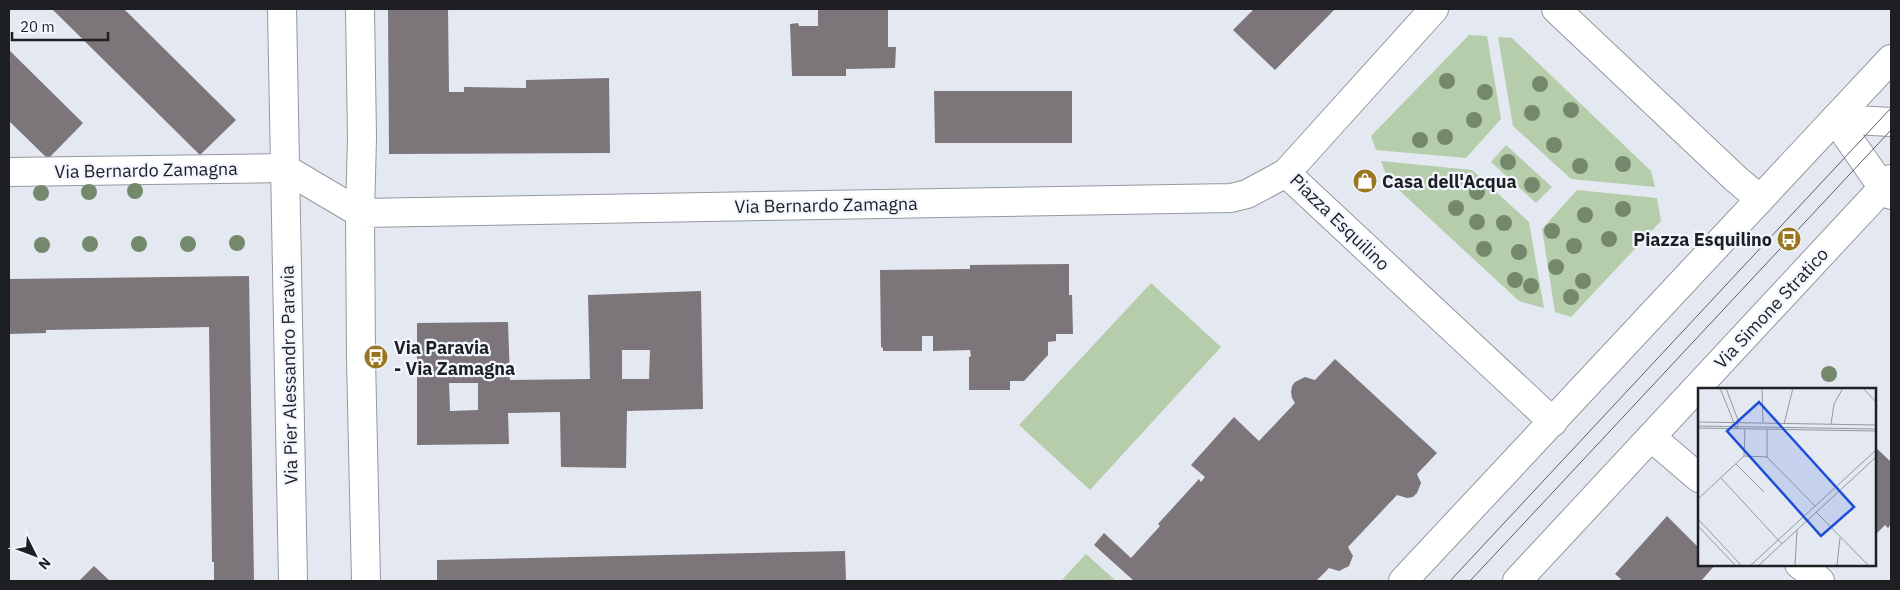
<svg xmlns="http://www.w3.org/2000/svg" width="1900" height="590" viewBox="0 0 1900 590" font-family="'IBM Plex Sans',sans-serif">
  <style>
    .green { fill: #b5cdaa }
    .building { fill: #7c757a; fill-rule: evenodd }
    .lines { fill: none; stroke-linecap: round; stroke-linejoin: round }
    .minor-casing { stroke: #9498a0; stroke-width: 30 }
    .primary-casing { stroke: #9498a0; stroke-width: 30 }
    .minor { stroke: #fff; stroke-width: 28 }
    .primary { stroke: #fff; stroke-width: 28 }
    .tram { stroke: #5d6065; stroke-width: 1 }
    .tree { fill: #74896c }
    .labels { text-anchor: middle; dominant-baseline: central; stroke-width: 4.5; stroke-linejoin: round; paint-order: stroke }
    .street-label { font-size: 18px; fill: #1d1f22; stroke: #f2f6fe }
    .poi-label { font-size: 18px; font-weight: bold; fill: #1d1f22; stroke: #f2f6fe; text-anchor: start }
    .inset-road { fill: none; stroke: #94989e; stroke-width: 1 }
    .view { fill: #1d4ed8; fill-opacity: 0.15; stroke: #1d4ed8; stroke-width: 2.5 }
    .inset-edge { fill: none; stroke: #1d1f22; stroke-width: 2.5 }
  </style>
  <rect width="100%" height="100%" fill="#e4e9f1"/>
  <path class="green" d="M1469,35L1487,36L1501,119L1466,158L1376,150L1371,136Z
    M1498,37L1512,38L1651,171L1655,187L1571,179L1513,126Z
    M1506,145L1552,187L1536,203L1491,162Z
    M1381,161L1472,170L1529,222L1544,308L1519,301L1388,180Z
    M1577,190L1657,198L1661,221L1571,317L1555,312L1542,229Z
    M1151,283L1221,347L1090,490L1019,425Z
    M1086,554L1116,581H1061Z"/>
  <path class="building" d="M52,9H124L236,120L200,155Z
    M388,9H448L449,92H464V87L526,88V80L609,78L610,153L389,154Z
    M818,9H888V47H896L895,68L846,69V76H792L790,24L798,23L799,26H818Z
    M1254,9H1335L1275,70L1233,30Z
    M9,50L83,123L48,159L9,121Z
    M934,91H1072V143H935Z
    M1069,264V295H1072L1073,334H1056V341L1048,342V355L1024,381H1010V390H969V357L971,356L970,350L933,351V336H922V351H883V348L881,347L880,270L970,269V265Z
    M249,276L254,581H214V562H212L209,327L46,330V333L9,334V279Z
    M701,291L703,409L627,411L626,468L561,467L560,412L508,413L509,444L417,445V323L508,322L510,380L590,379L588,295ZM622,350H650L649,379H622ZM449,383H478V410L450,411Z
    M1335,359L1437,453L1417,474L1421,483L1417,493L1413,497L1407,498L1397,495L1348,547L1353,556L1349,566L1339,571L1329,568L1316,581H1134L1094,545L1104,533L1131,558L1160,526L1158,524L1199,479L1201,482L1205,477L1191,465L1234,417L1259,441L1295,403L1292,398L1291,392L1292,386L1295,382L1305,377L1315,380Z
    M1874,446L1890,461L1891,460V524L1888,528L1885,525L1874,536Z
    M1667,516L1699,548V564L1715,565L1701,581H1619L1621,579L1615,574Z
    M845,551L846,581H437V560Z
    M94,566L110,581H79Z"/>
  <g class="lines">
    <defs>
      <path id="minor" d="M282,9L293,581
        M360,9L362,138L360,213L361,358L366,581
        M1556,9L1736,179L1760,199
        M1835,119L1883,188L1891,195
        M1835,119L1891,122
        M284,168L360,213
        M9,172L284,168
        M1286,173L1553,422
        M360,213L1231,198L1247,194L1286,173L1434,9
        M1651,437L1699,478
        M1799,564L1820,581"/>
      <path id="primary" d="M1403,581L1891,59
        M1517,581L1891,179"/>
    </defs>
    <use href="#minor" class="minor-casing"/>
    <use href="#primary" class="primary-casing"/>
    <use href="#minor" class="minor"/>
    <use href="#primary" class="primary"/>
    <path class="tram" d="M1450,581L1891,108
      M1470,581L1891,130"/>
  </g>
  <g class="tree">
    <circle cx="1447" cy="81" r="8"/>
    <circle cx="1540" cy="84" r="8"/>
    <circle cx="1485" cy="92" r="8"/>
    <circle cx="1571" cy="110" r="8"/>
    <circle cx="1532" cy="113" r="8"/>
    <circle cx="1474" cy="120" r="8"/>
    <circle cx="1445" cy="137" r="8"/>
    <circle cx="1420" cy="140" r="8"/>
    <circle cx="1554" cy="145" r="8"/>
    <circle cx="1508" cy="162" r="8"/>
    <circle cx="1623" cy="164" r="8"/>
    <circle cx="1580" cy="166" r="8"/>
    <circle cx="1532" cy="185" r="8"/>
    <circle cx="135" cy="191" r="8"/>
    <circle cx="89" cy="192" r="8"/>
    <circle cx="1477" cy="192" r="8"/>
    <circle cx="41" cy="193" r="8"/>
    <circle cx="1456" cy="208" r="8"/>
    <circle cx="1623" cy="209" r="8"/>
    <circle cx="1585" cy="215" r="8"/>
    <circle cx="1477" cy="222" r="8"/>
    <circle cx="1504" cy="223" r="8"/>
    <circle cx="1552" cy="231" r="8"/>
    <circle cx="1609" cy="239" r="8"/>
    <circle cx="237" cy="243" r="8"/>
    <circle cx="90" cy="244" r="8"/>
    <circle cx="139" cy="244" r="8"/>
    <circle cx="188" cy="244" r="8"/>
    <circle cx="42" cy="245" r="8"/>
    <circle cx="1574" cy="246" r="8"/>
    <circle cx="1484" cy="249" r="8"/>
    <circle cx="1519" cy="252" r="8"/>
    <circle cx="1556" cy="267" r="8"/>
    <circle cx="1515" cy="280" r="8"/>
    <circle cx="1583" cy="281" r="8"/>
    <circle cx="1531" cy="286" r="8"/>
    <circle cx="1571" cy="297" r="8"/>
    <circle cx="1829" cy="374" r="8"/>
  </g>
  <defs>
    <symbol id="shop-disc" viewBox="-11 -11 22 22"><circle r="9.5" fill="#9a7620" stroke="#f2f6fe"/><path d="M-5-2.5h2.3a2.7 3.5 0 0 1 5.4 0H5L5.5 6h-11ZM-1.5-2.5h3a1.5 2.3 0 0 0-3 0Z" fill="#fff"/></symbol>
    <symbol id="bus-disc" viewBox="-11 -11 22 22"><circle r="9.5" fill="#9a7620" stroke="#f2f6fe"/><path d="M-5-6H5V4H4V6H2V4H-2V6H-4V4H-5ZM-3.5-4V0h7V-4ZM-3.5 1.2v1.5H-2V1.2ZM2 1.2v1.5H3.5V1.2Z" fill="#fff"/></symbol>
  </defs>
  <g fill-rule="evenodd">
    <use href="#shop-disc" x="1351" y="167" width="28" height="28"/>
    <use href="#bus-disc" x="1775" y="225" width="28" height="28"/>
    <use href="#bus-disc" x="362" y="343" width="28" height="28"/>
  </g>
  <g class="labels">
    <g class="street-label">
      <text transform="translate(146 170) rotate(-1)">Via Bernardo Zamagna</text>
      <text transform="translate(826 205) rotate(-1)">Via Bernardo Zamagna</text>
      <text transform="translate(1340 222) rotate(44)">Piazza Esquilino</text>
      <text transform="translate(1771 308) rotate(-47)">Via Simone Stratico</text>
      <text transform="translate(289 375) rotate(-91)">Via Pier Alessandro Paravia</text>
    </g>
    <g class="poi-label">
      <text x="1382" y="181">Casa dell'Acqua</text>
      <text x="1772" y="239" text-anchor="end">Piazza Esquilino</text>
      <text x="394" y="347">Via Paravia<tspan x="394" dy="21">- Via Zamagna</tspan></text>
    </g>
  </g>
  <g transform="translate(1698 388)">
    <rect width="178" height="178" fill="#e4e9f1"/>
    <path class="inset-road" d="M22,0L38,40M28,0L40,32L39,41M64,0L65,35M165,0L178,14M0,34L178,37M86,36L95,0M133,36L136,16L145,0M0,38L178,41M0,40L178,43M46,68L47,41M46,68L69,69M69,69L117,118M69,69V41M38,76L66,104M23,90L84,156M0,111L46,68M118,124L170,177M0,131L43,177M0,138L37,177M53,177L178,62M61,177L178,69M97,177L99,142M139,177L142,150"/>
    <path class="view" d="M61,14L156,119L123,148L29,43Z"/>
    <rect width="178" height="178" class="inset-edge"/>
  </g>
  <rect width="1900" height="590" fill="none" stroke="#1d1f22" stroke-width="20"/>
  <g transform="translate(35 555) rotate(132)" stroke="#f2f6fe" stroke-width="4" paint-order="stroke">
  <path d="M0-4L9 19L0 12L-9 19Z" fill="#1d1f22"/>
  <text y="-8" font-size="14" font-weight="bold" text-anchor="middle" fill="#1d1f22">N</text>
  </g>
  <path d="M12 32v8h96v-8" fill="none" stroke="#1d1f22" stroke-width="2.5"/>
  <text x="20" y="32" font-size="15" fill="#1d1f22" stroke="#f2f6fe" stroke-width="4" paint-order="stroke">20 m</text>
</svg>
